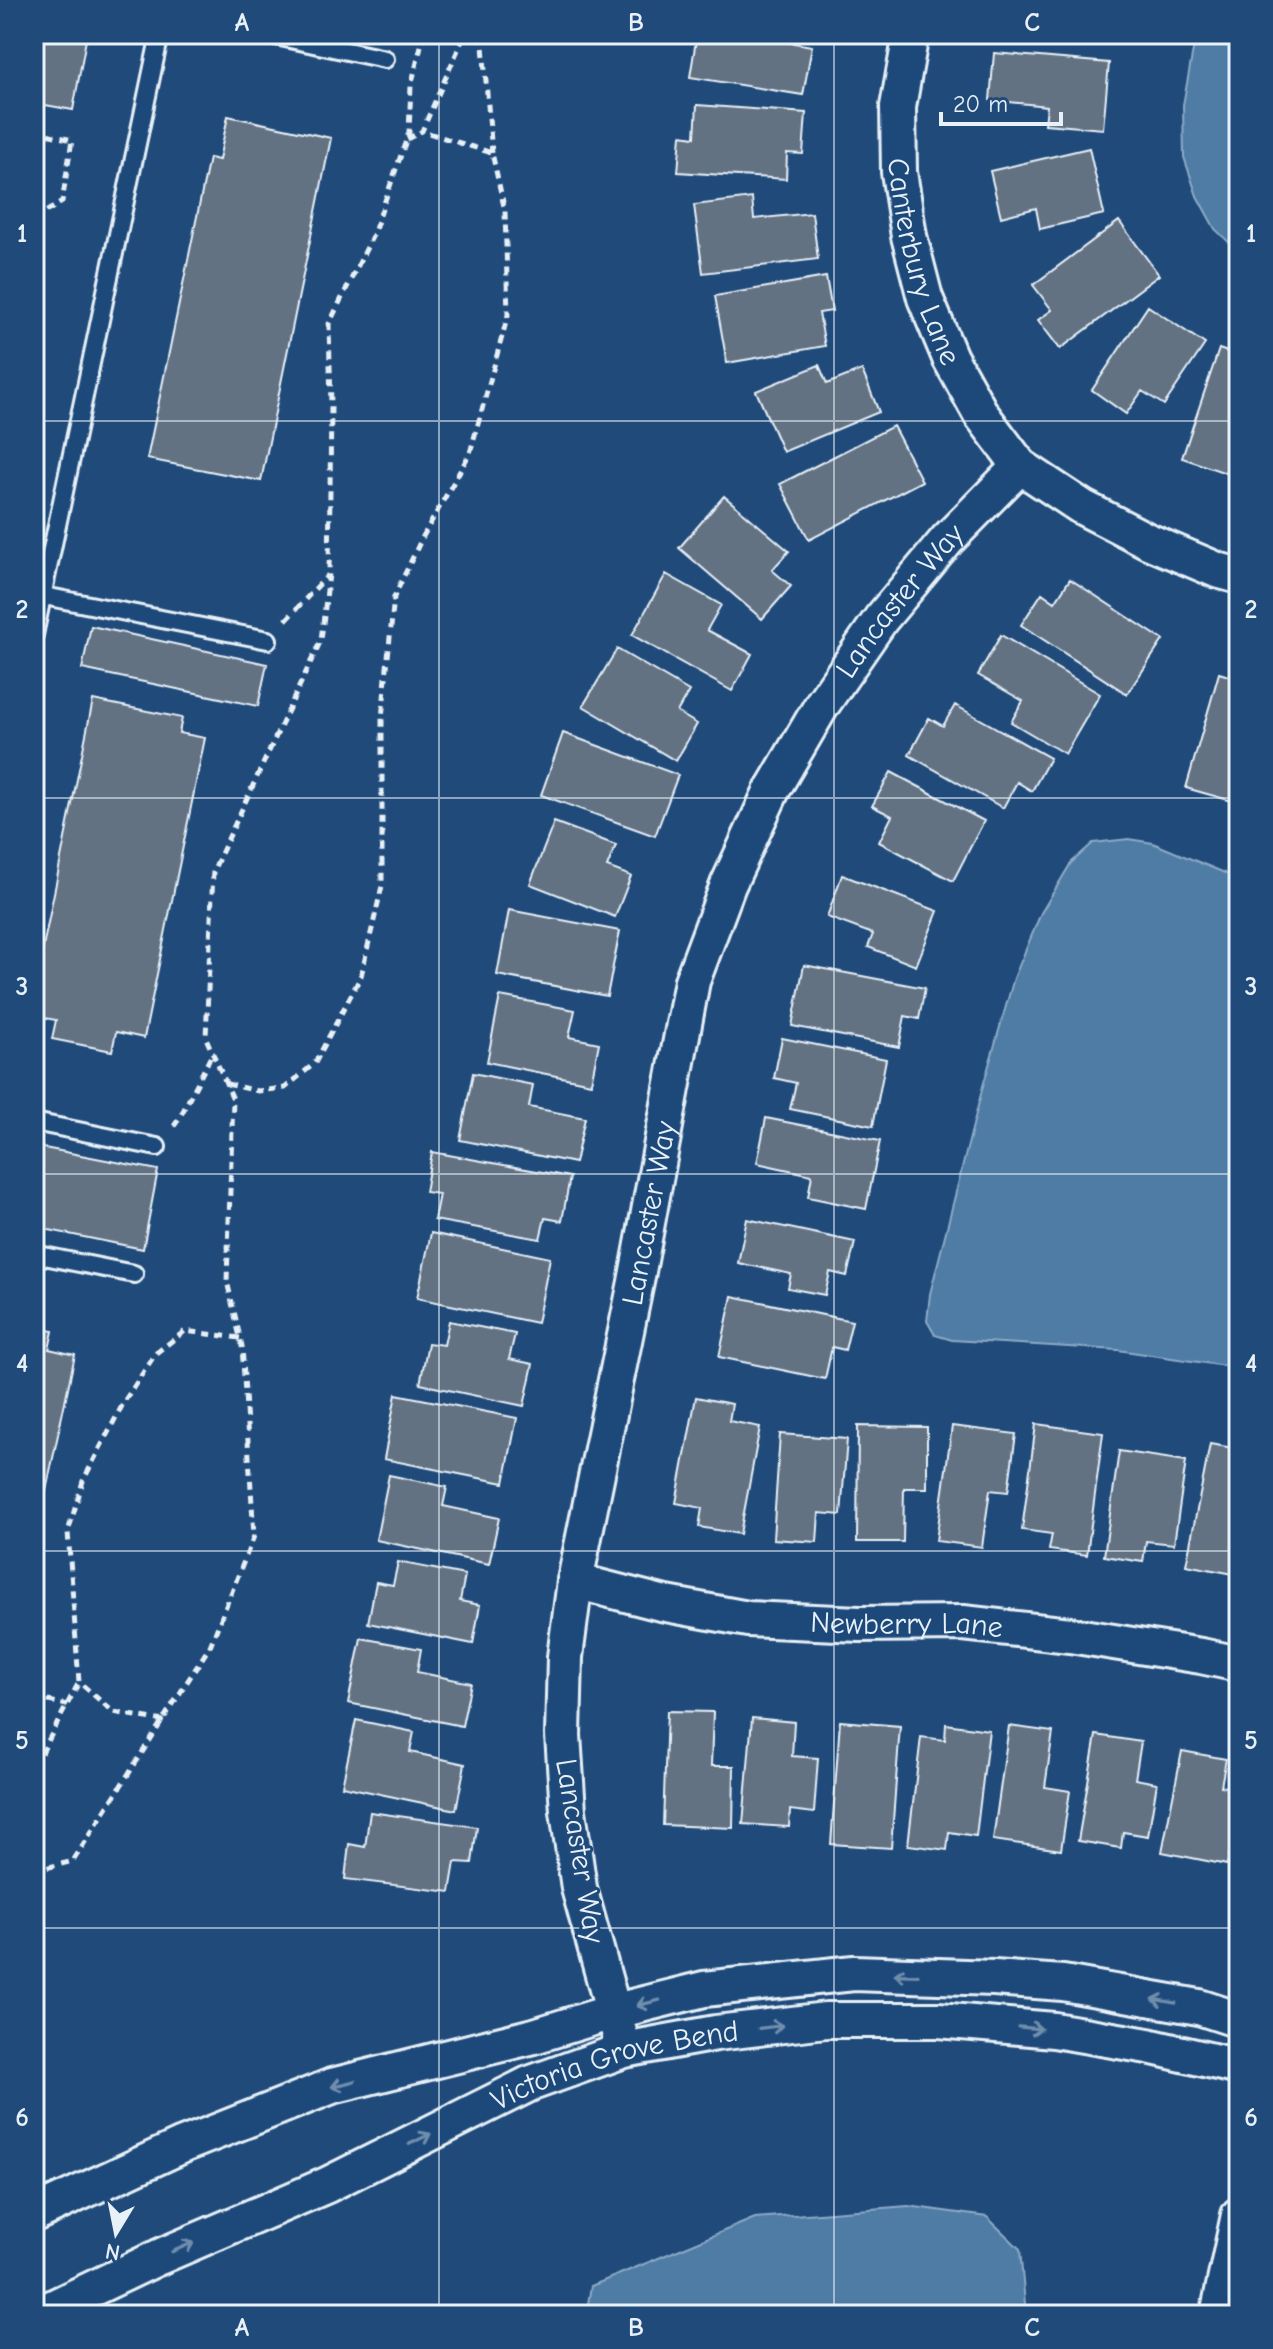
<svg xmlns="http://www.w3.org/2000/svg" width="1273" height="2349" viewBox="0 0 1273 2349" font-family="'Comic Neue',sans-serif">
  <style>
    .water { fill: #507ba5; stroke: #8daac6; stroke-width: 2 }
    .building { fill: #647283; stroke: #e8f1f8; stroke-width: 2 }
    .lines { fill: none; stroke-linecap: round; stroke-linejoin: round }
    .lane-casing { stroke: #e8f1f8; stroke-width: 22 }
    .street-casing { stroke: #e8f1f8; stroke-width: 40 }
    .path { stroke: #e8f1f8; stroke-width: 5; stroke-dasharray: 8 6; stroke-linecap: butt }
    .lane { stroke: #1f4a7a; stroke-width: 16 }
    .street { stroke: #1f4a7a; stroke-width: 34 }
    .oneway { stroke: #6f8dac }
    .grid { fill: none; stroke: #e8f1f8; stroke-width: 2; stroke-opacity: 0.55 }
    .labels { text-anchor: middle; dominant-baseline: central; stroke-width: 6; stroke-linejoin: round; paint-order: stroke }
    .street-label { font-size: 30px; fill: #e8f1f8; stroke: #1f4a7a }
    .neatline { fill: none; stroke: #e8f1f8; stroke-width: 3 }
    .grid-label { font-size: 26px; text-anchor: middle; font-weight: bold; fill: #e8f1f8 }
  </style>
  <rect width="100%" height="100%" fill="#1f4a7a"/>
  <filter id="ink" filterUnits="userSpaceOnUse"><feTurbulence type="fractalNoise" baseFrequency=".0125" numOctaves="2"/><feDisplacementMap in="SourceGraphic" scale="16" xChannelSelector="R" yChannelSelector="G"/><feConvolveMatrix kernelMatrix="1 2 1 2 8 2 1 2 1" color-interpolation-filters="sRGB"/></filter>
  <g filter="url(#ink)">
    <path class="water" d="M1196,34H1239V252L1215,229L1197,196L1184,157L1183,105Z
      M1129,839L1153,843L1239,879V1368L1118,1350L952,1340L935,1335L927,1321L930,1294L983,1086L1014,978L1041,913L1071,863L1093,843Z
      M908,2206L987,2217L1020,2249L1026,2315H586L591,2286L755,2218Z"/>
    <path class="building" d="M34,34H87L73,110L34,103Z
      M697,34H759L758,37L812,46L803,95L690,77Z
      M1058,34H1093L1092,41Z
      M994,53L1109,63L1103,129L1045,124L1047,106L990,100Z
      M697,105L806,113L803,154L787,153L786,179L678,172L681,135L695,137Z
      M228,116L331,138L261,481L147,459L209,158L219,160Z
      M1089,148L1104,214L1040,229L1036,208L1001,217L990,171Z
      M752,198L754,219L812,213L818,259L703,273L694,205Z
      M1119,221L1159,275L1060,349L1038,320L1052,310L1033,285Z
      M826,277L832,311L819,313L825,346L727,363L715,296Z
      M1148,306L1205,344L1164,405L1142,391L1126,414L1092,390Z
      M1219,349L1239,356V434L1226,473L1182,458Z
      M819,365L827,384L862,370L879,412L783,452L756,391Z
      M893,426L922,481L809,540L780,484Z
      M724,496L789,551L772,570L791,586L762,619L679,548Z
      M666,574L721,605L707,630L752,654L732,691L632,635Z
      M1070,579L1163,640L1127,694L1021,625L1042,593L1055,602Z
      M91,626L267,664L258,706L82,669Z
      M1001,635L1100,694L1065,754L1011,722L1023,701L978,675Z
      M617,649L689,691L677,712L697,724L676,761L583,706Z
      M1219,673L1239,679V803L1186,788Z
      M93,700L182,718L179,733L205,738L144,1038L116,1032L112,1051L52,1039L56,1020L34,1016V992Z
      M955,705L1050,758L1032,791L1017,782L1003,808L909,755L929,718L943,726Z
      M563,733L678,775L655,836L541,795Z
      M891,772L984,821L953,881L879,842L892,816L872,806Z
      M554,822L616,845L607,867L631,876L615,917L530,884Z
      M842,875L938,911L916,966L868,947L873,934L827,917Z
      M509,910L620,931L607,996L497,975Z
      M804,965L925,988L919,1019L905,1016L899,1047L792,1026Z
      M500,996L575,1010L569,1037L599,1043L591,1083L487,1062Z
      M782,1038L886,1059L873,1126L790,1109L796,1083L774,1078Z
      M473,1073L533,1085L529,1107L585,1118L575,1163L460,1140Z
      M766,1118L880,1141L866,1209L808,1197L812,1175L757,1163Z
      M34,1146L158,1170L143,1249L34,1227Z
      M432,1152L570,1177L562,1221L545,1218L540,1239L434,1220L439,1194L425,1192Z
      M747,1219L855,1242L847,1276L830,1272L825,1295L788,1288L791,1274L738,1263Z
      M431,1233L550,1258L537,1323L417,1298Z
      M732,1296L852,1321L845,1350L832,1347L825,1379L719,1357Z
      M449,1321L515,1334L509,1359L533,1364L524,1406L420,1384L428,1343L444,1345Z
      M34,1327L53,1331L49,1349L75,1355L34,1547Z
      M396,1394L517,1418L504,1483L384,1459Z
      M696,1397L732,1404L729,1421L760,1427L740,1534L699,1527L702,1508L676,1503Z
      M1036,1424L1103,1433L1087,1555L1049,1550L1052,1534L1022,1530Z
      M858,1426L927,1427V1488H904L903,1542H857Z
      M952,1426L1016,1434L1008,1492L990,1490L982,1547L936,1541Z
      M780,1434L847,1439L841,1515L819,1513L817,1542L773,1539Z
      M1210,1444L1239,1449V1575L1186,1565Z
      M1119,1451L1186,1461L1174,1544L1146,1541L1143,1562L1104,1556Z
      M389,1475L447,1487L443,1506L499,1518L489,1564L376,1540Z
      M398,1562L465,1575L460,1601L480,1605L473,1644L368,1623L376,1582L393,1585Z
      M361,1638L421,1649L417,1672L471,1683L462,1726L348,1703Z
      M34,1708L42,1710L34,1750Z
      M667,1711L713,1712L711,1766H734L733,1828L663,1825Z
      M752,1718L794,1722L792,1756L818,1758L814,1813L790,1810L789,1827L743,1824Z
      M356,1720L414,1732L410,1752L465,1764L456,1810L342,1786Z
      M840,1721L900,1726L891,1848L831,1844Z
      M946,1724L989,1730L976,1836L949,1832L947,1850L908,1845L921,1737L945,1740Z
      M1009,1726L1053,1732L1045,1787L1070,1791L1061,1850L993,1840Z
      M1096,1735L1141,1742L1135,1779L1157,1783L1148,1836L1123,1832L1121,1848L1078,1841Z
      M1182,1751L1226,1759L1221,1786L1239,1790V1807L1227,1865L1162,1852Z
      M370,1812L477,1827L472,1863L455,1862L450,1892L345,1879L349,1844L365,1847Z"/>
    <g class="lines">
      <defs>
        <path id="lane" d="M266,34L385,59
          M34,594L268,640
          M34,635L160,34
          M34,1122L157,1147
          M34,1254L134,1274"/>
        <g id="street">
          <path id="s1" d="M911,34L898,107L899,172L909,236L925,298L950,358L981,414L1020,466L1082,507L1148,541L1217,570L1239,576"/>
          <path id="s2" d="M575,1581L661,1603L748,1619L860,1624L963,1623L1070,1635L1201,1656L1239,1664"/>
          <path id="s3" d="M624,2050L579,1888L568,1811L563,1735L565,1657L575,1581L636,1282L692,981L728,885L771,792L823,703L881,619L947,540L1020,466"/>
          <path d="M34,2214L183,2145L332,2086L534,2036L612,2012L704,1989L854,1973L994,1978L1063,1983L1199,2007L1239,2020"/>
          <path id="s4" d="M37,2315L159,2257L327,2185L529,2084L624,2050L716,2033L826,2020H938L1054,2030L1148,2046L1239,2067"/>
          <path d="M1218,2315L1239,2215"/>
        </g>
      </defs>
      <use href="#lane" class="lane-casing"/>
      <use href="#street" class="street-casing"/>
      <path class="path" d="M482,34L492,153
        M34,131L72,140L62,202L34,219
        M407,139L422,131L465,34
        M34,302L45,316L34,339
        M286,620L328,575
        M227,1084L258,1091L285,1088L315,1063L361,976L382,886V718L394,597L421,540L470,453L508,315L505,211L492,153L422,131
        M174,1126L179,1119L212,1054
        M34,1698L67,1705
        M164,1721L113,1712L79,1682L68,1532L83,1481L125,1400L156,1353L185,1331L240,1338
        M34,1764H36L79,1682
        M34,1871L73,1861L210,1646L254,1536L242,1346L227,1281L233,1099L206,1038L213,871L321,640L329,574L331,405L329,324L373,235L409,132L411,86L424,34"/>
      <use href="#lane" class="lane"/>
      <use href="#street" class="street"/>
    </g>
    <defs><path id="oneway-shaft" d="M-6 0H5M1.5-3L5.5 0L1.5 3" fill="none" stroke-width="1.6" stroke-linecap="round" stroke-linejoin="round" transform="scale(2)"/></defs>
    <g class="oneway">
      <use href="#oneway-shaft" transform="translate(906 1975) rotate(-178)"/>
      <use href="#oneway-shaft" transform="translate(1164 2001) rotate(-170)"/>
      <use href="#oneway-shaft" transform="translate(648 2003) rotate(166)"/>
      <use href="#oneway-shaft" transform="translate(771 2027) rotate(-7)"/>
      <use href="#oneway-shaft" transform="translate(1030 2028) rotate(5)"/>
      <use href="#oneway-shaft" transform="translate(343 2084) rotate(165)"/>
      <use href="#oneway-shaft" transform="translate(420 2139) rotate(-26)"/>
      <use href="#oneway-shaft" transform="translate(183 2247) rotate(-23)"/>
    </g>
  </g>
  <path class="grid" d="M439,34V2315M834,34V2315M34,421H1239M34,798H1239M34,1174H1239M34,1551H1239M34,1928H1239"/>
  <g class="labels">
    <g class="street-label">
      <text stroke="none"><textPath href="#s1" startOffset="232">Canterbury Lane</textPath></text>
      <text stroke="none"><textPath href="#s3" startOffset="1524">Lancaster Way</textPath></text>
      <text stroke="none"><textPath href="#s3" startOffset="852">Lancaster Way</textPath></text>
      <text stroke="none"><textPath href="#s2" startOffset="336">Newberry Lane</textPath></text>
      <text transform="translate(580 1851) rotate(81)">Lancaster Way</text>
      <text stroke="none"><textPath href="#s4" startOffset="632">Victoria Grove Bend</textPath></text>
    </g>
  </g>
  <rect width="1273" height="2349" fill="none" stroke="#1f4a7a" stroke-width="88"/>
  <g transform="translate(116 2233) rotate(190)" stroke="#1f4a7a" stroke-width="6" paint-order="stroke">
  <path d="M0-6L14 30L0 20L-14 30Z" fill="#e8f1f8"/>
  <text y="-12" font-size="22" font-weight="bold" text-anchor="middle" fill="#e8f1f8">N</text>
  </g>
  <path d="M941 112v12h120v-12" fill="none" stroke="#e8f1f8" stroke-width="4"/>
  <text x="953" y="112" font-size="24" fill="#e8f1f8" stroke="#1f4a7a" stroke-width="6" paint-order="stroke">20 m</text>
  <rect x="44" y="44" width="1185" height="2261" class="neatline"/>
  <g class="grid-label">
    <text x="242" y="31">A</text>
    <text x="636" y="31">B</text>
    <text x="1032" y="31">C</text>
    <text x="22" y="242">1</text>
    <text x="1251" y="242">1</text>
    <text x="22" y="618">2</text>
    <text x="1251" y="618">2</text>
    <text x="22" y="995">3</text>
    <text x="1251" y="995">3</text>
    <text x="22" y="1372">4</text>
    <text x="1251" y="1372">4</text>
    <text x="22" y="1749">5</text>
    <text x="1251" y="1749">5</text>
    <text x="22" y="2126">6</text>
    <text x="1251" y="2126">6</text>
    <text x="242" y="2336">A</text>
    <text x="636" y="2336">B</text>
    <text x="1032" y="2336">C</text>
  </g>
</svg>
